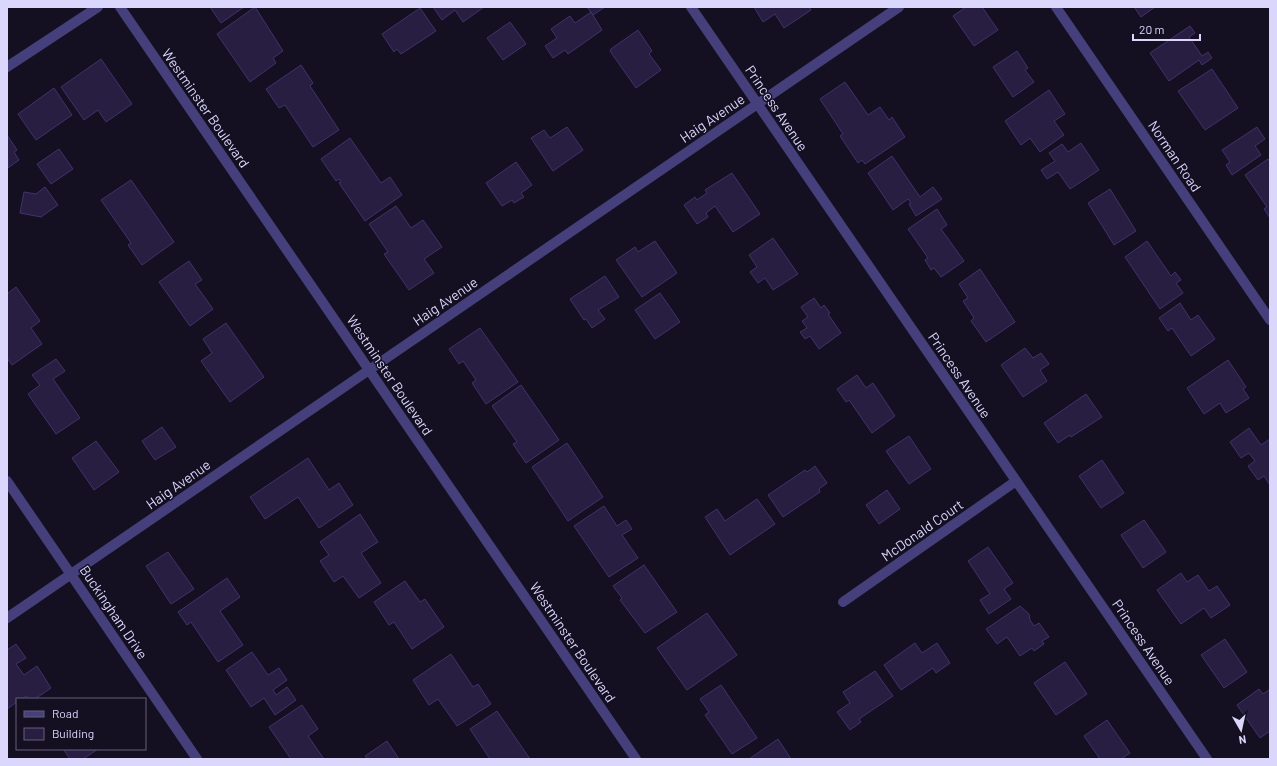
<svg xmlns="http://www.w3.org/2000/svg" width="1277" height="766" viewBox="0 0 1277 766" font-family="Barlow,sans-serif">
  <style>
    .building { fill: #271e41; stroke: #40336b }
    .lines { fill: none; stroke-linecap: round; stroke-linejoin: round }
    .street { stroke: #45407c; stroke-width: 10 }
    .labels { text-anchor: middle; dominant-baseline: central; stroke-width: 3; stroke-linejoin: round; paint-order: stroke }
    .street-label { font-size: 14px; fill: #dbd6fb; stroke: #141022 }
  </style>
  <rect width="100%" height="100%" fill="#141022"/>
  <path class="building" d="M210,7H244L221,23Z
    M255,7L283,51L273,58L276,63L250,82L217,34Z
    M433,7H484L463,22L455,10L442,20Z
    M587,7H605L593,15Z
    M754,7H809L811,10L784,28L775,14L763,22Z
    M966,7H982L998,30L974,46L953,16Z
    M1134,7H1155L1141,17Z
    M420,8L436,31L401,54L397,49L394,52L382,34Z
    M591,12L602,30L568,54L565,50L553,58L545,46L557,38L551,29L570,16L575,23Z
    M510,22L526,44L503,60L487,38Z
    M1190,26L1195,33L1189,37L1202,56L1208,52L1212,58L1202,65L1199,60L1169,81L1150,53Z
    M638,30L652,51L649,54L661,70L636,88L610,51L611,49Z
    M1017,51L1028,68L1025,70L1034,82L1013,97L993,67Z
    M101,59L132,104L106,122L98,110L84,120L61,87Z
    M301,65L313,83L310,86L339,130L313,147L285,105L279,108L266,89Z
    M1212,69L1238,108L1205,130L1178,91Z
    M845,82L868,115L880,107L889,120L892,117L905,137L865,164L862,160L858,163L840,136L843,134L820,99Z
    M54,88L72,115L36,140L18,114Z
    M1049,90L1065,114L1054,121L1064,135L1040,152L1030,138L1021,145L1005,121Z
    M567,127L583,150L553,171L531,138L544,130L550,138Z
    M1257,127L1265,139L1255,146L1261,155L1232,175L1226,165L1230,162L1222,150Z
    M7,135L17,150L14,152L19,160L8,168Z
    M350,138L381,183L390,177L402,195L365,221L339,183L341,182L339,179L336,181L321,159Z
    M1081,143L1099,170L1070,189L1058,172L1047,179L1041,170L1055,161L1049,153L1062,144L1068,152Z
    M59,149L73,169L51,184L37,164Z
    M892,156L920,197L933,187L942,199L916,216L909,204L911,203L908,199L893,210L868,173Z
    M1268,159L1270,162V218L1264,209L1267,207L1245,175Z
    M516,162L532,185L521,193L524,197L514,203L512,200L502,206L486,183Z
    M732,173L760,214L733,232L715,206L706,213L708,217L697,224L684,205L695,197L697,200L707,193L705,190Z
    M131,180L174,242L142,265L128,245L131,243L101,200Z
    M45,187L58,205L41,217L20,213L24,192L36,194Z
    M1110,189L1136,231L1114,245L1088,203Z
    M396,206L411,228L423,220L442,247L424,259L434,273L409,290L384,254L388,252L369,224Z
    M937,209L947,225L941,229L964,261L941,277L934,268L931,270L925,260L928,258L908,229Z
    M773,238L798,274L773,290L765,278L758,283L750,272L757,267L749,255Z
    M655,241L677,273L642,297L616,260L635,247L638,252Z
    M1147,241L1171,276L1175,272L1181,280L1176,283L1183,293L1160,309L1125,257Z
    M189,261L202,280L195,284L213,309L190,326L159,282Z
    M980,269L1015,322L986,342L971,321L974,318L963,301L968,298L959,284Z
    M605,276L619,297L598,310L605,319L592,328L586,319L584,320L570,299Z
    M16,287L40,321L31,328L42,344L12,365L7,358V294Z
    M660,293L680,322L655,339L635,310Z
    M814,298L821,308L824,305L830,313L828,314L841,333L819,349L810,336L805,339L800,332L807,328L802,321L808,317L801,307Z
    M1180,303L1191,320L1198,315L1215,339L1191,356L1172,328L1168,331L1159,318Z
    M226,323L264,377L230,402L201,361L212,353L203,339Z
    M480,328L518,382L486,404L472,383L476,380L463,361L459,364L449,349Z
    M1025,348L1033,358L1041,353L1049,364L1040,370L1047,381L1023,397L1001,365Z
    M56,359L65,371L53,379L80,418L56,434L28,394L40,385L32,375Z
    M1228,360L1246,387L1243,389L1249,398L1226,413L1220,403L1204,414L1187,388Z
    M857,375L866,388L873,383L895,416L872,433L849,400L846,402L837,389Z
    M521,385L559,440L526,463L513,444L517,442L492,406Z
    M1086,394L1102,417L1071,437L1070,435L1058,443L1044,423Z
    M162,427L176,447L155,460L142,441Z
    M1249,428L1261,445L1270,439V485L1264,476L1258,480L1248,466L1255,461L1249,453L1241,458L1230,442Z
    M909,436L931,469L909,484L886,451Z
    M96,441L119,472L94,490L72,458Z
    M567,443L603,497L568,521L532,467Z
    M308,458L329,490L339,483L353,505L319,528L298,497L265,519L250,497Z
    M1102,460L1124,493L1101,508L1079,476Z
    M815,466L827,483L819,489L820,492L783,517L768,495L805,470L807,472Z
    M887,490L900,509L879,524L866,505Z
    M757,499L775,524L730,555L705,517L717,509L725,521Z
    M604,506L617,526L626,520L632,529L622,535L638,558L609,577L574,526Z
    M360,514L378,542L361,553L381,583L359,598L343,576L334,582L320,561L329,555L320,542Z
    M1144,520L1166,552L1143,568L1121,535Z
    M988,547L1013,583L1004,589L1011,599L989,614L980,600L990,594L968,561Z
    M168,552L194,589L171,604L146,566Z
    M644,565L677,612L645,633L620,600L622,598L613,586Z
    M1181,573L1187,582L1198,575L1209,591L1217,586L1230,605L1211,618L1204,608L1181,624L1157,590Z
    M227,578L240,597L220,611L243,645L218,662L191,622L187,625L178,612Z
    M405,581L420,602L425,599L444,627L412,649L394,622L389,625L374,602Z
    M1020,606L1029,614L1030,620L1034,626L1039,623L1049,637L1042,641L1044,644L1034,651L1032,648L1020,656L1007,637L997,644L986,629Z
    M707,613L737,655L687,690L657,648Z
    M1225,639L1247,672L1224,688L1201,655Z
    M915,643L922,653L937,643L950,663L936,673L933,668L901,690L884,665Z
    M16,644L26,658L16,664L24,675L37,666L51,688L35,699H28L26,696L22,699H17V702L7,709V650Z
    M252,652L268,675L279,668L287,680L273,690L276,695L287,687L296,700L275,715L264,698L251,707L226,670Z
    M451,654L473,687L478,684L491,704L457,726L438,699L429,705L413,680Z
    M1065,662L1087,694L1056,715L1034,683Z
    M875,671L893,696L859,719L861,722L850,730L837,712L850,703L843,692Z
    M721,685L757,738L732,754L705,715L709,712L700,699Z
    M1259,689L1263,694L1269,690L1270,692V731L1260,738L1237,705Z
    M302,705L318,729L308,736L324,759H291L269,727Z
    M497,711L530,759H490L470,729Z
    M1107,720L1130,753L1121,759H1100L1084,736Z
    M778,739L791,759H749Z
    M387,741L399,759H368L365,756Z
    M63,749H98L83,759H70Z"/>
  <g class="lines">
    <path class="street" d="M120,7L636,759
      M691,7L1207,759
      M1056,7L1270,320
      M7,67L98,7
      M7,481L197,759
      M843,602L1016,481
      M7,618L899,7"/>
  </g>
  <g class="labels">
    <g class="street-label">
      <text transform="translate(206 108) rotate(55)">Westminster Boulevard</text>
      <text transform="translate(777 108) rotate(56)">Princess Avenue</text>
      <text transform="translate(712 118) rotate(-34)">Haig Avenue</text>
      <text transform="translate(1175 156) rotate(56)">Norman Road</text>
      <text transform="translate(445 301) rotate(-34)">Haig Avenue</text>
      <text transform="translate(390 375) rotate(56)">Westminster Boulevard</text>
      <text transform="translate(960 375) rotate(56)">Princess Avenue</text>
      <text transform="translate(178 484) rotate(-35)">Haig Avenue</text>
      <text transform="translate(922 530) rotate(-35)">McDonald Court</text>
      <text transform="translate(114 612) rotate(56)">Buckingham Drive</text>
      <text transform="translate(573 642) rotate(56)">Westminster Boulevard</text>
      <text transform="translate(1144 642) rotate(56)">Princess Avenue</text>
    </g>
  </g>
  <rect width="1277" height="766" fill="none" stroke="#dbd6fb" stroke-width="16"/>
  <rect x="16" y="698" width="130" height="52" fill="#141022" stroke="#645f79"/>
  <rect x="24" y="711" width="20" height="6" fill="#45407c" stroke="#645f79"/>
  <text x="52" y="718" font-size="12" fill="#dbd6fb">Road</text>
  <rect x="24" y="728" width="20" height="12" fill="#271e41" stroke="#645f79"/>
  <text x="52" y="738" font-size="12" fill="#dbd6fb">Building</text>
  <g transform="translate(1241 730) rotate(171)" stroke="#141022" stroke-width="3" paint-order="stroke">
  <path d="M0-3L7 15L0 10L-7 15Z" fill="#dbd6fb"/>
  <text y="-6" font-size="11" font-weight="bold" text-anchor="middle" fill="#dbd6fb">N</text>
  </g>
  <path d="M1133 34v6h67v-6" fill="none" stroke="#dbd6fb" stroke-width="2"/>
  <text x="1139" y="34" font-size="12" fill="#dbd6fb" stroke="#141022" stroke-width="3" paint-order="stroke">20 m</text>
</svg>
